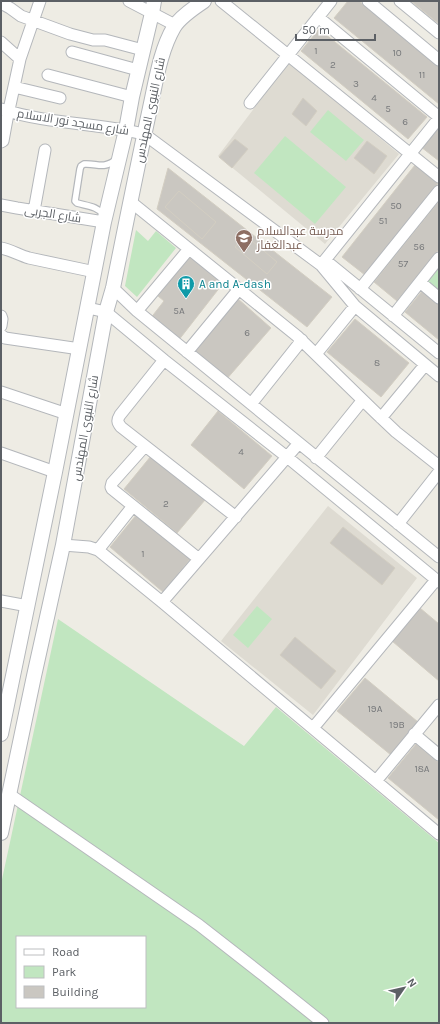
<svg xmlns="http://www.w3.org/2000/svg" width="440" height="1024" viewBox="0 0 440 1024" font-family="Karla,Cairo,sans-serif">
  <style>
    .education { fill: #dedbd2 }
    .green { fill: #c1e6c0; fill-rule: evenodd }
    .building { fill: #cac7c1; stroke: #d3cec2 }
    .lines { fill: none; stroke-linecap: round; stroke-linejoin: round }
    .service-casing { stroke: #b4b7bb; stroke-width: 8 }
    .minor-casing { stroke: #b4b7bb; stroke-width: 13 }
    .tertiary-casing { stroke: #b4b7bb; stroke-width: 16 }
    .service { stroke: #fff; stroke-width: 5.5 }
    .minor { stroke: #fff; stroke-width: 11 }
    .tertiary { stroke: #fff; stroke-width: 14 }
    .labels { text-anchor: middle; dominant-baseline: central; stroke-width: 3; stroke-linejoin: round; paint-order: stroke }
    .number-label { font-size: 10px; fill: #787a7c }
    .street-label { font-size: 12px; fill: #5c6065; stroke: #fff }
    .education-label { font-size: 12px; fill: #785e54; stroke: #fff; text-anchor: start }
    .culture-label { font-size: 12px; fill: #0d838f; stroke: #fff; text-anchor: start }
  </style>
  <rect width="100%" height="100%" fill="#eeece4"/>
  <path class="education" d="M289,62L399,154L325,244L218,156Z
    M328,506L417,578L313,715L221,641Z"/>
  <path class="green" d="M328,110L364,140L346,161L310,132Z
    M285,136L346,187L315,224L254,173Z
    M136,230L148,241L156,231L176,248L137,297L125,286Z
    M439,261V292L424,280Z
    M257,606L272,619L248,648L233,635Z
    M58,619L244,746L276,707L439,843V1023H1V884ZM17,937H145V1007H17Z"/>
  <path class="building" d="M348,1H359L439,67V104L334,18Z
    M411,1H439V24Z
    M319,29L427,117L408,139L301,51Z
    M303,98L317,111L306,126L292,114Z
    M439,126V161L421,147Z
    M235,139L248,149L232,168L219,157Z
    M367,141L387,156L374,174L354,158Z
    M415,165L438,183L365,275L342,257Z
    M168,168L332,297L307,327L157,209Z
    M179,191L216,222L202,239L165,207Z
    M439,201V249L397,301L374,282Z
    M245,235L277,262L267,274L235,247Z
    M189,255L224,282L178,341L150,319L164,301L158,296Z
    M423,290L439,303V340L405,312Z
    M237,298L271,328L225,381L190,353Z
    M355,319L409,363L381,397L327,352Z
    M218,411L272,456L244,489L191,445Z
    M151,456L205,500L177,533L124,489Z
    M137,514L191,558L163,592L110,547Z
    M343,527L395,568L382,585L330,543Z
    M420,608L439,624V681L392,641Z
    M295,637L336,671L321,689L280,655Z
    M365,678L418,722L391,755L337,711Z
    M416,744L439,763V820L388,778Z"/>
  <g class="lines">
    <defs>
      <path id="service" d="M104,215C97,206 87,206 77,203L75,201L80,169L81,166L84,164C98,163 103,170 117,159"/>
      <path id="minor" d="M129,1L175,25
        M221,1L439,177
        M368,1L439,60
        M400,1L439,33
        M1,3L10,8L21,16L70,34L93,40H105L143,50
        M318,17L439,117
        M1,42L20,59
        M72,52L138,70
        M48,75L132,97
        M14,87L60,98
        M250,103L331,1
        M1,109C47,124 97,123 144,134L321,265L355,306L439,376
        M1,142L3,141L7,119L20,59L40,1
        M131,202L297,336L376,413L396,432L439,466
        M1,205L17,208L104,222
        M34,211L45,150
        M1,248C11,250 19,255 29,258L95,272
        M325,260L439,118
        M321,265L325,260L439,353
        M420,282L439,298
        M113,288L137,311L439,557
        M360,289L439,191
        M88,308L106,312L164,360L287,457L439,582
        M137,311L189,249
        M1,316L2,319L1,326
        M393,316L439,258
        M1,335L5,338L80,349
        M187,352L239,289
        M316,354L355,306
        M164,360L120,415C117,420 117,422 121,427L236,517
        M1,392L67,414
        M251,404L302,340
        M381,418L425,365
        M145,446L112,483L111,487L112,489L199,559
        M1,453L55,472
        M316,458L362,401
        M398,524L439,472
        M63,545L89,547L98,550L162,602L439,834
        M98,550L133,506
        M1,601L28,606
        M162,602L299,443
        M313,728L436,580
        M414,734L439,755
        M376,781L439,705
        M9,794L199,925L263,975L323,1023"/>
      <path id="tertiary" d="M1,734L55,472L104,222L126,130L132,97L152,13L154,1
        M1,833L34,676L63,545L106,312L113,288C125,228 137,168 150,108C156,81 160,51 174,27C180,17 195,7 204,1"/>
    </defs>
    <use href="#service" class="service-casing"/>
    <use href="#minor" class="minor-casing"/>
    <use href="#tertiary" class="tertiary-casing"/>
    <use href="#service" class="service"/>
    <use href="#minor" class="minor"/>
    <use href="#tertiary" class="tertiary"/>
  </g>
  <defs>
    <symbol id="school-pin" viewBox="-11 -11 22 30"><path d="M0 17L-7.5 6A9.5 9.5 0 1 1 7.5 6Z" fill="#8d6e63" stroke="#fff"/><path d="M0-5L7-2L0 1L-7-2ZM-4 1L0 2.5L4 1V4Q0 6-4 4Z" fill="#fff"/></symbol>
    <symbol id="building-pin" viewBox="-11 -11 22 30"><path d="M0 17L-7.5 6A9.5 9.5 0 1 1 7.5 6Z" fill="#0f9aa8" stroke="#fff"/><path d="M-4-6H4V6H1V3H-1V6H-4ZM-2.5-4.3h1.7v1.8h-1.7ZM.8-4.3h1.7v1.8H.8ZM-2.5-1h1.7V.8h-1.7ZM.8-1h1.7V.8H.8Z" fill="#fff"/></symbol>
  </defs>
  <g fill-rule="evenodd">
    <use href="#school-pin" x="234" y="228" width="20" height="27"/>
    <use href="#building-pin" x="176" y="274" width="20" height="27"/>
  </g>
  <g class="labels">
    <g class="number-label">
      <text x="316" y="51">1</text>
      <text x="397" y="53">10</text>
      <text x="333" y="65">2</text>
      <text x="422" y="75">11</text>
      <text x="356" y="84">3</text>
      <text x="374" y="98">4</text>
      <text x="388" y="109">5</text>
      <text x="405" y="122">6</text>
      <text x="396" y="206">50</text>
      <text x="383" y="221">51</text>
      <text x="419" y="247">56</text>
      <text x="403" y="264">57</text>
      <text x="179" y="311">5A</text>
      <text x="247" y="333">6</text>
      <text x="377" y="363">8</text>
      <text x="241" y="452">4</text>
      <text x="166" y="504">2</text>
      <text x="143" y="554">1</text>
      <text x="375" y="709">19A</text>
      <text x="397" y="725">19B</text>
      <text x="422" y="769">18A</text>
    </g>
    <g class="street-label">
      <text transform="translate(150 110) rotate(-78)">شارع النبوى المهندس</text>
      <text transform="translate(73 122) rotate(9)">شارع مسجد نور الاسلام</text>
      <text transform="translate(53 214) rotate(9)">شارع الجربى</text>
      <text transform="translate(85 428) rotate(-80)">شارع النبوى المهندس</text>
    </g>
    <g class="education-label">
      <text x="257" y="231">مدرسة عبدالسلام<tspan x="257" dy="14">عبدالغفار</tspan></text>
    </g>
    <g class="culture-label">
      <text x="199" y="284">A and A-dash</text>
    </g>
  </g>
  <rect width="440" height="1024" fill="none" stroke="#5c6065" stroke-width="4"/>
  <rect x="16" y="936" width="130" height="72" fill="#ffffff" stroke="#bebfc1"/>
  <rect x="24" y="949" width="20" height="6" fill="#ffffff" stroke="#bebfc1"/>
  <text x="52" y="956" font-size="12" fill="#5c6065">Road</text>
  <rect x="24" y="966" width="20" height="12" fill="#c1e6c0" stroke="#bebfc1"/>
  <text x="52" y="976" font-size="12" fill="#5c6065">Park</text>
  <rect x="24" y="986" width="20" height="12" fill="#cac7c1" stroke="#bebfc1"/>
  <text x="52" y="996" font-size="12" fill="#5c6065">Building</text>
  <g transform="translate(404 988) rotate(56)" stroke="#ffffff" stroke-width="3" paint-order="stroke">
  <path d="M0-3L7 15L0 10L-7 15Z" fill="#5c6065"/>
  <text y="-6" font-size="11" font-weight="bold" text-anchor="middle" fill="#5c6065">N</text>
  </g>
  <path d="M296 34v6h79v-6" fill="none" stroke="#5c6065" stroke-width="2"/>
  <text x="302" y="34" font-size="12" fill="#5c6065" stroke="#ffffff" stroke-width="3" paint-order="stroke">50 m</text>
</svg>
